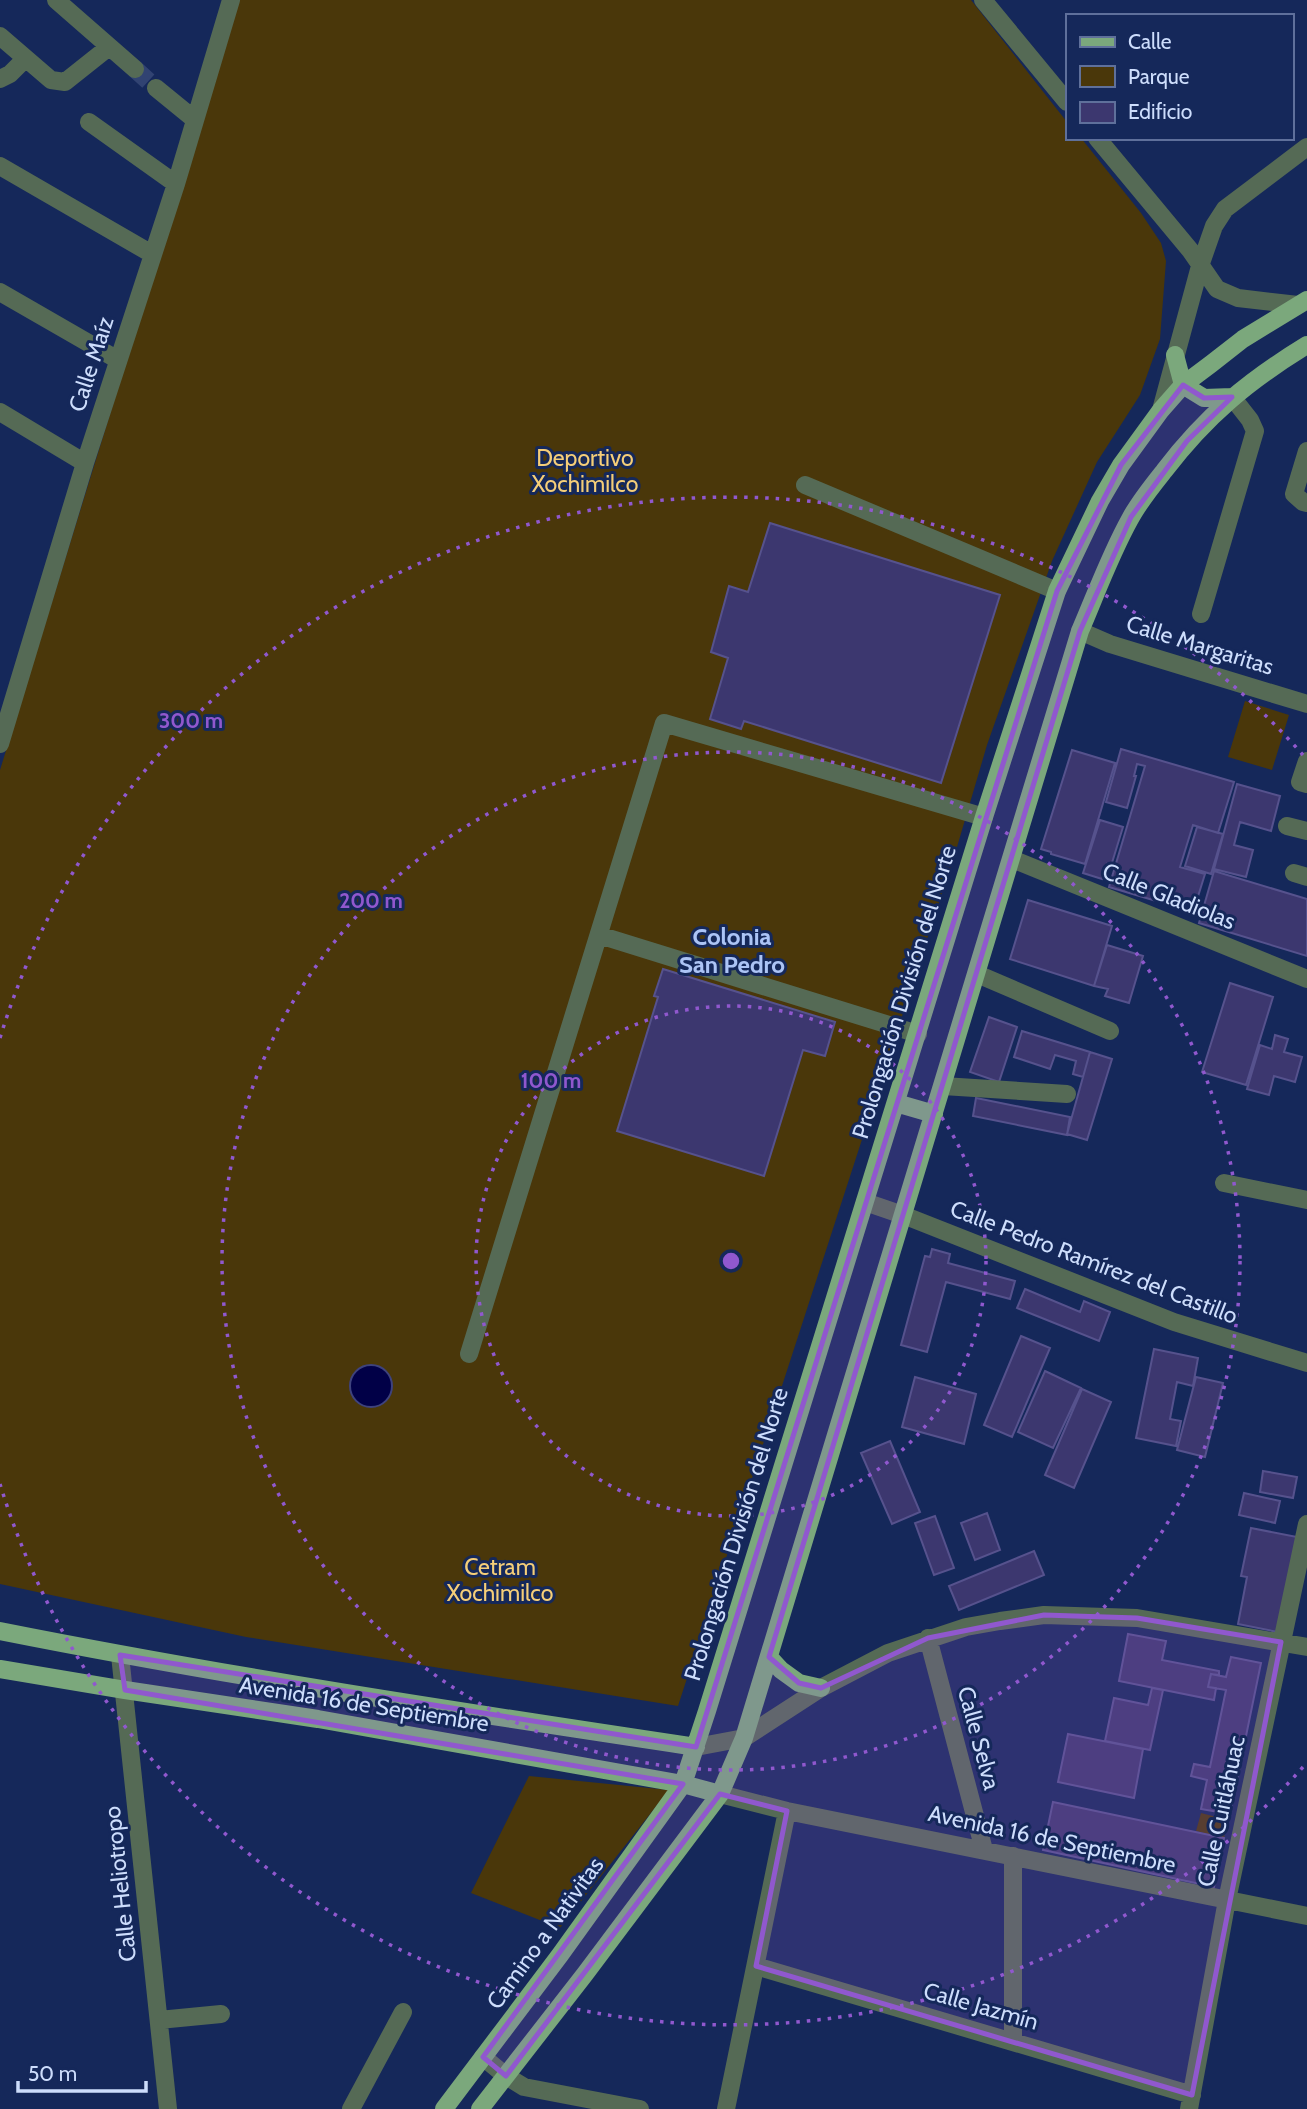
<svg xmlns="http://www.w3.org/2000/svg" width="1307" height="2109" viewBox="0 0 1307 2109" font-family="Cabin,sans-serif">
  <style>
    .green { fill: #4a370a }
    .water { fill: #010047; stroke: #3e427d; stroke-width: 2 }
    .building { fill: #3c376f; stroke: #56528d; stroke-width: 2 }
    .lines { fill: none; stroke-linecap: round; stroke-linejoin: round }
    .minor-tunnel { stroke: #314372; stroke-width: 18; stroke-dasharray: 18 9; stroke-linecap: butt }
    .minor { stroke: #556a55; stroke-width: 18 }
    .major { stroke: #7ba87c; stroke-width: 18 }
    .marked { fill: #9058ce; fill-opacity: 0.2; stroke: #9058ce; stroke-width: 5; stroke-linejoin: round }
    .ring { fill: none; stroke: #9058ce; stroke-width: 3.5; stroke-dasharray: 3.5 7 }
    .labels { text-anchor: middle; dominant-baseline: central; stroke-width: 6; stroke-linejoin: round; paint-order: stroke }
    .street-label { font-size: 23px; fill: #cdddfc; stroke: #15285a }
    .park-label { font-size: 23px; fill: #f5ce78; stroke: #15285a }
    .neighbourhood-label { font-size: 24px; font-weight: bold; fill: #acc4f5; stroke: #15285a }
    .centre { fill: #9058ce; stroke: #15285a; stroke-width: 3.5 }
    .ring-label { font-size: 21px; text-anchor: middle; font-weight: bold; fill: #9058ce; stroke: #15285a; stroke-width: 6; stroke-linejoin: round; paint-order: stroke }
  </style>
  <rect width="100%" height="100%" fill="#15285a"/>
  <path class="green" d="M238,0H971L1067,122V138H1081L1141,213L1161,243L1166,261L1160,339L1140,395L1097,462L1052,561L987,745L957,847L678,1706L246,1637L0,1584V770Z
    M1245,701L1289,715L1272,770L1228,757Z
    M529,1776L669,1790L560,1928L471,1893Z
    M1201,1813L1228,1820L1224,1838L1196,1831Z"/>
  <path class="water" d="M350 1386a21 21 0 1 1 42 0a21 21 0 1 1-42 0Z"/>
  <path class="building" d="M770,523L1000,595L941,783L744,721L741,729L710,719L728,658L711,652L729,586L748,592Z
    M1121,749L1234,782L1218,833L1193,825L1180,867L1205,874L1195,906L1182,902L1180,908L1109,887L1145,766L1137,764L1134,776H1136L1127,808L1106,802Z
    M1072,750L1115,763L1085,864L1051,854V852L1041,849Z
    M1237,784L1280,796L1271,831L1240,822L1234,845L1253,850L1246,877L1214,869Z
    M1100,820L1123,827L1111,866L1107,864L1102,879L1083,873Z
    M1197,827L1223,834L1211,874L1185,866Z
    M1214,871L1307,899V956L1199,923Z
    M1028,900L1112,926L1094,986L1010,959Z
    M1107,945L1143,956L1129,1003L1105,996L1108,989L1094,986Z
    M663,969L835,1022L825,1056L803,1050L764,1176L617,1131L658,997L654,996Z
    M1230,983L1273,997L1246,1085L1202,1072Z
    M989,1017L1017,1027L999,1082L970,1072Z
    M1022,1031L1090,1052L1083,1077L1073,1074L1076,1061L1055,1055L1050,1069L1014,1057Z
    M1275,1035L1288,1039L1284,1052L1302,1057L1295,1082L1274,1076L1269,1095L1247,1089L1260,1045L1272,1049Z
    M1090,1052L1112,1059L1087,1140L1067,1134Z
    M976,1098L1070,1117L1067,1135L973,1116Z
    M932,1249L950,1254L948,1263L1015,1281L1010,1299L946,1282L927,1352L901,1345L925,1256L930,1257Z
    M1025,1289L1080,1312L1084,1301L1110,1312L1099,1341L1017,1308Z
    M1021,1336L1050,1348L1012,1437L984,1425Z
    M1154,1349L1198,1358L1193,1386L1177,1382L1170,1419L1181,1421L1176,1446L1136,1438Z
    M1045,1371L1081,1388L1053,1448L1018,1432Z
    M915,1377L976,1394L964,1444L902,1427Z
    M1196,1377L1223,1383L1205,1457L1177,1450Z
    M1082,1389L1111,1402L1074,1488L1045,1475Z
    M890,1441L920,1512L892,1524L861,1453Z
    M1263,1471L1297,1477L1293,1498L1260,1492Z
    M1244,1493L1280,1501L1275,1523L1239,1515Z
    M987,1513L1000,1550L975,1560L961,1523Z
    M935,1516L954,1568L934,1575L915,1523Z
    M1251,1528L1297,1537L1278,1632L1238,1624L1247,1577L1241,1576Z
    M1034,1551L1044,1575L959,1610L949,1586Z
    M1128,1634L1166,1641L1162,1660L1219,1671V1675L1211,1674L1208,1687L1216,1688L1214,1700L1119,1681Z
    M1231,1657L1261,1663L1230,1814L1201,1809L1207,1780L1191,1776L1194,1764L1210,1767L1226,1690L1208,1687L1211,1674L1226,1677Z
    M1152,1688L1163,1690L1150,1750L1105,1741L1114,1698L1148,1705Z
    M1068,1734L1143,1749L1134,1798L1058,1782Z
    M1053,1802L1224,1838L1214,1887L1043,1850Z"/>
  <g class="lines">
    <path class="minor-tunnel" d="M135,69L156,88"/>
    <path class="minor" d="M56,0L135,69
      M983,0L1067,102
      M0,36L51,80L65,82L109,47
      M0,79L10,74L25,59
      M156,88L194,119
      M89,122L176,184
      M1097,138L1190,250L1217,289L1238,298L1298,305
      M0,166L152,254
      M0,292L118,360
      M1161,410L1200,266L1214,226L1225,209L1307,147
      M0,412L85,463
      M1307,451L1294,494L1303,502L1307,503
      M805,485L1057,591
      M1201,614L1255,431L1250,420L1232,397
      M1080,631L1110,644L1307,704
      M0,744L85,463L176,184L231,0
      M1307,761L1300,782L1307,784
      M1287,826L1307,831
      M1012,859L1307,979
      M1294,873L1307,877
      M599,935L918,1034
      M977,974L1110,1031
      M943,1086L1067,1094
      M1224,1183L1307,1200
      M865,1202L903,1215L1174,1322L1307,1363
      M469,1354L664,723L984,817
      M928,1638L984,1850
      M120,1655L168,2109
      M696,1747L744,1738L821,1688L888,1653L966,1627L1000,1621L1044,1615L1137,1618L1307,1647
      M720,1794L787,1811L1307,1916
      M756,1966L1192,2095
      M159,2020L221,2014
      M1013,2041V1856
      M483,2057L506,2076L524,2087L640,2109
      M351,2109L403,2012
      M726,2109L787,1811
      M1189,2109L1227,1900L1307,1524"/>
    <path class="major" d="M1175,355L1183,385L1204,398L1232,397
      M896,1103L934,1114
      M0,1631C231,1677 463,1712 696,1747
      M769,1657L781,1670L799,1683L821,1688
      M0,1669L125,1690L318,1719L683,1784L720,1794
      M444,2109L560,1955L683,1784L707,1711L984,817L1057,591L1100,501L1121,465L1161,410L1183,385L1211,364L1243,339L1307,300
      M480,2109L585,1974L720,1794L744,1738L1080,631C1096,594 1110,555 1130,519C1139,502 1152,486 1164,471C1206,416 1248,381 1307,345"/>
  </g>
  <path class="marked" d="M1183,385L1204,398L1232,397L1187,441L1131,517L1080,631L769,1657L799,1683L821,1688L928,1638L1044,1615L1137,1618L1281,1642L1192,2095L756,1966L787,1811L720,1794L506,2076L483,2057L683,1784L125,1690L120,1655L696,1747L1057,591L1121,465Z"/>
  <g class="ring">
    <circle cx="731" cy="1261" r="255"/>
    <circle cx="731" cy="1261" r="509"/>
    <path d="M1303 1767A764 764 0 0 1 0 1484M0 1038A764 764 0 0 1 1303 755"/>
  </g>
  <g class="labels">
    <g class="street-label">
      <text transform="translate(91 364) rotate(-72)">Calle Maíz</text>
      <text transform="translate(1200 645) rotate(17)">Calle Margaritas</text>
      <text transform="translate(1169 896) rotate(22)">Calle Gladiolas</text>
      <text transform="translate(904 992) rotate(-73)">Prolongación División del Norte</text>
      <text transform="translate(1094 1262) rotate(21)">Calle Pedro Ramírez del Castillo</text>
      <text transform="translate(736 1534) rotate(-73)">Prolongación División del Norte</text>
      <text transform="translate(364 1704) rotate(9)">Avenida 16 de Septiembre</text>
      <text transform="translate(979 1738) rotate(75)">Calle Selva</text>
      <text transform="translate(1221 1811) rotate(-78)">Calle Cuitláhuac</text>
      <text transform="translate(1052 1839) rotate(12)">Avenida 16 de Septiembre</text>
      <text transform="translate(120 1884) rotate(-96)">Calle Heliotropo</text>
      <text transform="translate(545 1933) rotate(-54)">Camino a Nativitas</text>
      <text transform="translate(981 2006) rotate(16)">Calle Jazmín</text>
    </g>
    <g class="park-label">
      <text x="585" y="458">Deportivo<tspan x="585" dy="26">Xochimilco</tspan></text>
      <text x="500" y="1567">Cetram<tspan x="500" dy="26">Xochimilco</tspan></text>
    </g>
    <g class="neighbourhood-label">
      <text x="732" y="936">Colonia<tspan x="732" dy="28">San Pedro</tspan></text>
    </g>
  </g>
  <circle cx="731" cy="1261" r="10" class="centre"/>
  <g class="ring-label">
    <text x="191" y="728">300 m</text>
    <text x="371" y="908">200 m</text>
    <text x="551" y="1088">100 m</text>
  </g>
  <rect x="1066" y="14" width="228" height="126" fill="#15285a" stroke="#5f709b" stroke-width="2"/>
  <rect x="1080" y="37" width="35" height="10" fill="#7ba87c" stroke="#5f709b" stroke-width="2"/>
  <text x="1128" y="49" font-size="21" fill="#cdddfc">Calle</text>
  <rect x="1080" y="66" width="35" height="21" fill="#4a370a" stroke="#5f709b" stroke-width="2"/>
  <text x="1128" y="84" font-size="21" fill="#cdddfc">Parque</text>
  <rect x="1080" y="102" width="35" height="21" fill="#3c376f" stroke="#5f709b" stroke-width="2"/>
  <text x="1128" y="119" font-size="21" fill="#cdddfc">Edificio</text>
  <path d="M18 2081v10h128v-10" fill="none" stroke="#cdddfc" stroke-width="3.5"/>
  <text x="28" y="2081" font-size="21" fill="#cdddfc" stroke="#15285a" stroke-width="5" paint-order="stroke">50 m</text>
</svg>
